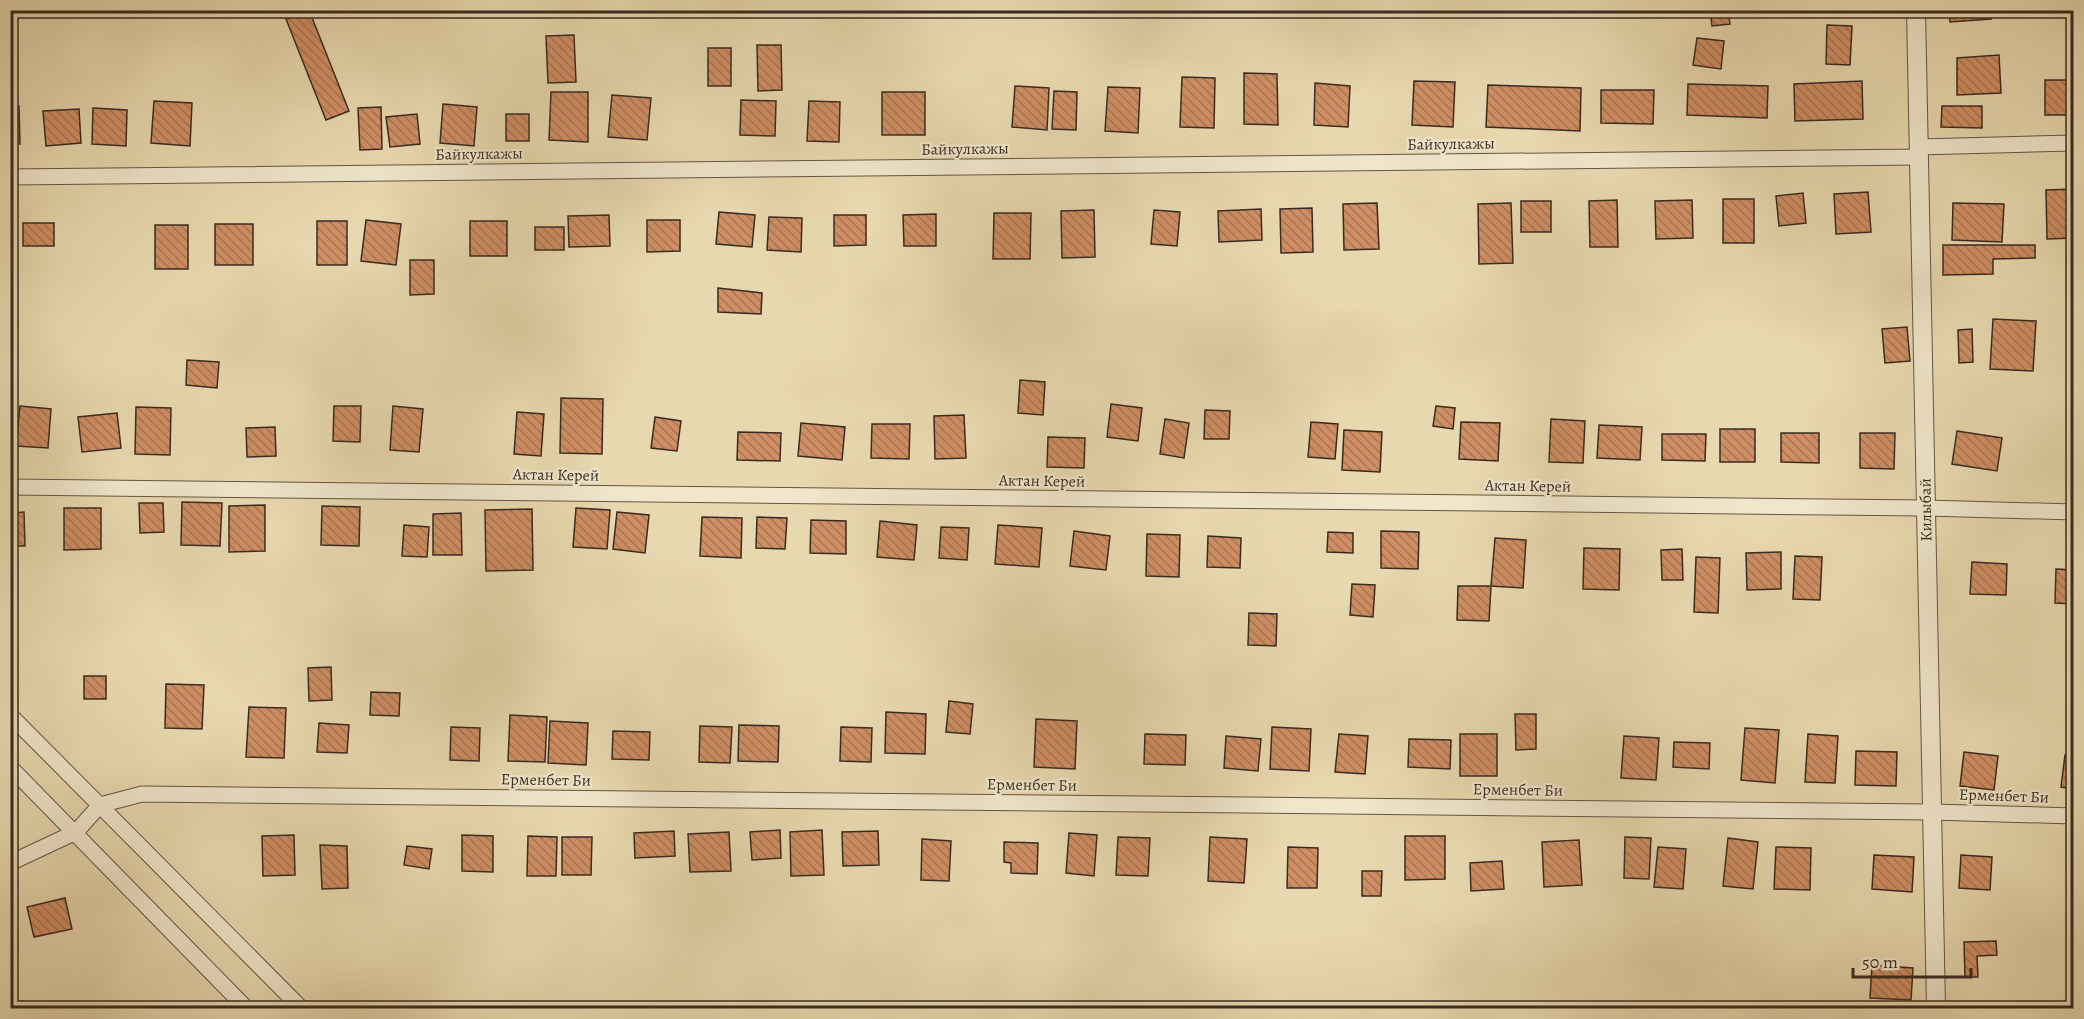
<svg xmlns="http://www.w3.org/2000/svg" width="2084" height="1019" viewBox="0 0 2084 1019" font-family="Alegreya,serif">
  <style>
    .building { fill: url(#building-back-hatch); stroke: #382b22; stroke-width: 1.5 }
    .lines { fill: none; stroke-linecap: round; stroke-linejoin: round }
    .minor-casing { stroke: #645645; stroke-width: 17 }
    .tertiary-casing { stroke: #645645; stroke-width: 20 }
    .minor { stroke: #f0e6cb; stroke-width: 15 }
    .tertiary { stroke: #f0e6cb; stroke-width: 18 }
    .labels { text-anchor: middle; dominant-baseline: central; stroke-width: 4.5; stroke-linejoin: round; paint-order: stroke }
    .street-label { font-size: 16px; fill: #382b22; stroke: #f0e6cb }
  </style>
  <defs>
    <pattern id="building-back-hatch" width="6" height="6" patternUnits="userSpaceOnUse" patternTransform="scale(1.5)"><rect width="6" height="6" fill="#cf8e63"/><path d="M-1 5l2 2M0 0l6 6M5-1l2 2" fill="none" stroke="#a97451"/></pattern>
  </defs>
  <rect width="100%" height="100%" fill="#e8d8af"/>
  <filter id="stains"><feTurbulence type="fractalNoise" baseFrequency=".00333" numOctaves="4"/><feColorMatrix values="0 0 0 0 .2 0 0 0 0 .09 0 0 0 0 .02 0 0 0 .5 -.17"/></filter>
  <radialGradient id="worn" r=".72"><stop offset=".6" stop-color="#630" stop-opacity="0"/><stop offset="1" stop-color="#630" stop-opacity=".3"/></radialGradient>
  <path class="building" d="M309,10L349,111L326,120L286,19Z
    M1710,10H1728L1730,24L1712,26Z
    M1949,10H1991V19L1950,22Z
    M1827,25L1852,26L1850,65L1826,64Z
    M574,35L576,82L548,83L546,36Z
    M1697,38L1724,41L1721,69L1693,65Z
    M757,45H781L782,90L758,91Z
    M708,48H731V86H708Z
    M1999,55L2001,93L1957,95V58Z
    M1244,73L1277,74L1278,125L1244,124Z
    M1182,77L1215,78L1214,128L1180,127Z
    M2045,80H2074V115H2045Z
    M1414,81L1455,82L1453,127L1412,125Z
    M1862,81L1863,119L1795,121L1794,84Z
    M1315,83L1350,86L1348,127L1314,125Z
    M1688,84L1768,86L1767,118L1687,115Z
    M1488,85L1581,88L1580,131L1486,127Z
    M1015,86L1049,88L1047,130L1012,127Z
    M1108,87L1140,88L1138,133L1105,131Z
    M1601,90H1654L1653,124L1601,123Z
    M1054,91L1077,92L1076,130L1052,129Z
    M551,92H588V142L549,140Z
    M882,92H925V135H882Z
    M612,95L651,98L647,140L608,137Z
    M741,100L776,101L775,136L740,135Z
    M154,101L192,103L190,146L151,143Z
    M809,101L840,102L839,142L807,141Z
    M443,104L477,107L474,146L440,143Z
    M10,106H19L20,144H10Z
    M1942,106H1982V128L1941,127Z
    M381,107L382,149L360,150L358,108Z
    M93,108L127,110L126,146L92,144Z
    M79,109L81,143L46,146L43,111Z
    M417,114L420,144L390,147L386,117Z
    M506,114H529V141H506Z
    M2074,189V238L2047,239L2046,190Z
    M1868,192L1871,232L1836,234L1834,194Z
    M1803,193L1806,223L1779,226L1776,196Z
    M1723,199H1754V243H1723Z
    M1617,200L1618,247H1590L1589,201Z
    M1692,200L1693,238L1656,239L1655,201Z
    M1521,201H1551V232H1521Z
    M1377,203L1379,249L1344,250L1343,204Z
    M1511,203L1513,263L1479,264L1478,204Z
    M1953,203L2004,204L2002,242L1952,240Z
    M1312,208L1313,252L1281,253L1280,209Z
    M1261,209L1262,240L1219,242L1218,211Z
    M1094,210L1095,257L1062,258L1061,211Z
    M1154,210L1180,212L1177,246L1151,244Z
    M719,212L755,215L752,247L716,244Z
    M994,213H1031L1030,259H993Z
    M936,214V246H904L903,215Z
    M609,215L610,246L569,247L568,216Z
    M834,215H866V245L834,246Z
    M769,217L802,218L801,252L767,250Z
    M366,220L401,224L396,265L361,261Z
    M647,220H680V251L647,252Z
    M317,221H347V265H317Z
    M470,221H507V256H470Z
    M23,223H54V246H23Z
    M215,224H253V265H215Z
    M155,225H188V269H155Z
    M535,227H564V250H535Z
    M1943,245H2035V258L1993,259V274L1943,275Z
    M410,260H434V294L410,295Z
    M718,288L762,293L761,314L718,312Z
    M1993,319L2036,321L2033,371L1990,369Z
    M1907,327L1910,361L1885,363L1882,329Z
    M1972,329L1973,362L1959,363L1958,330Z
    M187,360L219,362L217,388L186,385Z
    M1020,380L1045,382L1043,415L1018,413Z
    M561,398L603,399L602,454L560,453Z
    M1111,404L1142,408L1138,441L1107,437Z
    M20,406L51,409L48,448L16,446Z
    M334,406H361L360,442L333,441Z
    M393,406L423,409L419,452L390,450Z
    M1436,406L1455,408L1453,429L1433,426Z
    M136,407L171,408L170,455L135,454Z
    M1205,410L1230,411L1229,439H1204Z
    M517,412L544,414L541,456L514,454Z
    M117,413L121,448L82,452L78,417Z
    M964,415L966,458L935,459L934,416Z
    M655,417L681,421L677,451L651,448Z
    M1165,419L1189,423L1184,458L1160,454Z
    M1551,419L1585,421L1583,463L1549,462Z
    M1311,422L1338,424L1335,459L1308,457Z
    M1461,422L1500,423L1498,461L1459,459Z
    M801,423L845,427L842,460L798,456Z
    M872,424H910L909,459L871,458Z
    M1599,425L1642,427L1640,460L1597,458Z
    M275,427L276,456L247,457L246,428Z
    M1720,429H1755V462H1720Z
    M1344,430L1382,432L1380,472L1342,470Z
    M1957,431L2002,438L1997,471L1952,464Z
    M738,432L781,433L780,461L737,460Z
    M1781,433H1819V463L1781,462Z
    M1860,433H1895L1894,469L1860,468Z
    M1662,434H1706L1705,461L1662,460Z
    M1048,437L1085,438L1084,468L1047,467Z
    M182,502L222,503L220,546L181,545Z
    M139,503H163L164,532L140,533Z
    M265,505V551L229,552V506Z
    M322,506L360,507L359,546L321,545Z
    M64,508H101V549L64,550Z
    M576,508L610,510L607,549L573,547Z
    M532,509L533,570L486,571L485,510Z
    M24,512L25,546H10V513Z
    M617,512L649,515L645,553L613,549Z
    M461,513L462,555H433V514Z
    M702,517L742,518L741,558L700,556Z
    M757,517L787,518L785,549L756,548Z
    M811,520L846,521V554L810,553Z
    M880,521L917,525L914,560L877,557Z
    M404,525L429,527L427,557L402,556Z
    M998,525L1042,528L1039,567L995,564Z
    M941,527L969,528L967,560L939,558Z
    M1074,531L1110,536L1106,570L1070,566Z
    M1381,531L1419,532L1418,569L1381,568Z
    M1328,532L1353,533V553L1327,552Z
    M1147,534L1180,535L1179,577L1146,576Z
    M1208,536L1241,538L1240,568L1207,567Z
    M1495,538L1526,540L1523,588L1491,586Z
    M1584,548L1620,549L1619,590L1583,589Z
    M1682,549L1683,580H1662L1661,550Z
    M1781,552V589L1747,590L1746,553Z
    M1795,556L1822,557L1820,600L1793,599Z
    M1696,557L1720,558L1718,613L1694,612Z
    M1972,562L2007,564L2006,595L1970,594Z
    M2056,569L2074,570V604L2055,603Z
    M1352,584L1375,585L1373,617L1350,615Z
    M1458,586H1491L1489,621L1457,620Z
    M1249,613L1277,614L1276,646L1248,645Z
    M331,667L332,700L309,701L308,668Z
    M84,676H106V699H84Z
    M166,684L204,685L202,729L165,728Z
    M371,692L400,693L399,716L370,715Z
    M949,701L973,704L970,734L946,732Z
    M249,707L286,708L284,758L246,757Z
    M886,712L926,714L925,754L885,753Z
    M1515,714H1536V749L1516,750Z
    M510,715L547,717L545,762L508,761Z
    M1036,719L1077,721L1075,769L1034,767Z
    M550,721L588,723L586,765L548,763Z
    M319,723L349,725L347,753L317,752Z
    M739,725L779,726L778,762L738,761Z
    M700,726L732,727L730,763L699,762Z
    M451,727L480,728L479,761L450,760Z
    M841,727L872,728L871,762L840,761Z
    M1272,727L1311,729L1309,771L1270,769Z
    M1745,728L1779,730L1775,783L1741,780Z
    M613,731L650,732L649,760L612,759Z
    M1145,734L1186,735L1185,765L1144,764Z
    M1339,734L1368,736L1365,774L1335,772Z
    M1460,734H1497V776H1460Z
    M1808,734L1838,736L1835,783L1805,782Z
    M1226,736L1261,739L1258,771L1224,768Z
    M1624,736L1659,738L1656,780L1621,778Z
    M1409,739L1451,740L1450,769L1408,767Z
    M1674,742L1710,743L1709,769L1673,767Z
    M1856,751L1897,752L1896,786L1855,785Z
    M1964,752L1998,756L1994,790L1960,786Z
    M2065,755L2074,756V789L2061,787Z
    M780,830L781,858L752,860L750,832Z
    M822,830L824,875L791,876L790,832Z
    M674,831L675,856L635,858L634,833Z
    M878,831L879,865L843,866L842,832Z
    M729,832L731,871L690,872L688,834Z
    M1069,833L1097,835L1094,876L1066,873Z
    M294,835L295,875L263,876L262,836Z
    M462,835L493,836V872L462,871Z
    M528,836L557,837L556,876H527Z
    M1405,836H1445V879L1405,880Z
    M562,837H592L591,875H562Z
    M1118,837L1150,838L1148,876L1116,875Z
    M1210,837L1247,839L1244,883L1208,881Z
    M1625,837L1651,838L1649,879L1624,878Z
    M1728,838L1758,842L1753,889L1723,886Z
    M922,839L951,841L949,881L921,880Z
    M1579,840L1582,885L1544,887L1542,842Z
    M1004,842L1038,843L1037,874L1011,873V863L1004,862Z
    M320,845L347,846L348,888L322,889Z
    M407,846L432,849L429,869L404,865Z
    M1288,847L1318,848L1317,888H1287Z
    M1658,847L1686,849L1683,889L1654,887Z
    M1776,847L1811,848L1810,890L1774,889Z
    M1874,855L1914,857L1912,892L1872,889Z
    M1961,855L1992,857L1990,890L1959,888Z
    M1502,861L1504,889L1471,891L1470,863Z
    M1362,871H1382L1381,896H1362Z
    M65,898L72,929L34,937L27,907Z
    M10,931L18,950L10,953Z
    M1996,941L1997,955L1977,956L1978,977H1965L1964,942Z
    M1872,965L1913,968L1911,1000L1870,998Z"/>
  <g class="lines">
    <defs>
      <path id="minor" d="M1919,147L2074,143
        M10,177L1919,157
        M10,487L1926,508L2074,512
        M10,715L301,1008
        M10,767L246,1008
        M10,863L76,832L100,805L142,794L1932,812L2074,816"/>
      <path id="tertiary" d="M1916,10L1936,1008"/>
    </defs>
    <use href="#minor" class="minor-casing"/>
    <use href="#tertiary" class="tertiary-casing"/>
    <use href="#minor" class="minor"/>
    <use href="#tertiary" class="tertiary"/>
  </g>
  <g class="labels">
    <g class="street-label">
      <text transform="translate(1451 144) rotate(-1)">Байкулкажы</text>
      <text transform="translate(965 149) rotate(-1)">Байкулкажы</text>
      <text transform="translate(479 154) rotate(-1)">Байкулкажы</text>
      <text transform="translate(556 475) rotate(1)">Актан Керей</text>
      <text transform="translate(1042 481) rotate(1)">Актан Керей</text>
      <text transform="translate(1528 486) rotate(1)">Актан Керей</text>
      <text transform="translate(1926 510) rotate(-91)">Килыбай</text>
      <text transform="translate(546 780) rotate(1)">Ерменбет Би</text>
      <text transform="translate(1032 785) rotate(1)">Ерменбет Би</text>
      <text transform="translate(1518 790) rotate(1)">Ерменбет Би</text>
      <text transform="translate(2004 796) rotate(2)">Ерменбет Би</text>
    </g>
  </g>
  <rect width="2084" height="1019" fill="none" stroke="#e8d8af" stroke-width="36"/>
  <rect x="12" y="12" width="2060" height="995" fill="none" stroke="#382b22" stroke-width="3"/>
  <rect x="18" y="18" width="2048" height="983" fill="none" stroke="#382b22" stroke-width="1.5"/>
  <path d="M1853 968v9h118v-9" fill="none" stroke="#382b22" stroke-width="3"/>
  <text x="1862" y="968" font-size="18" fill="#382b22" stroke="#f0e6cb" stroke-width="4.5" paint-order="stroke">50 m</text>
  <rect width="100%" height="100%" filter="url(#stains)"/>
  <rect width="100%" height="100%" fill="url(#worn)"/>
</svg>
